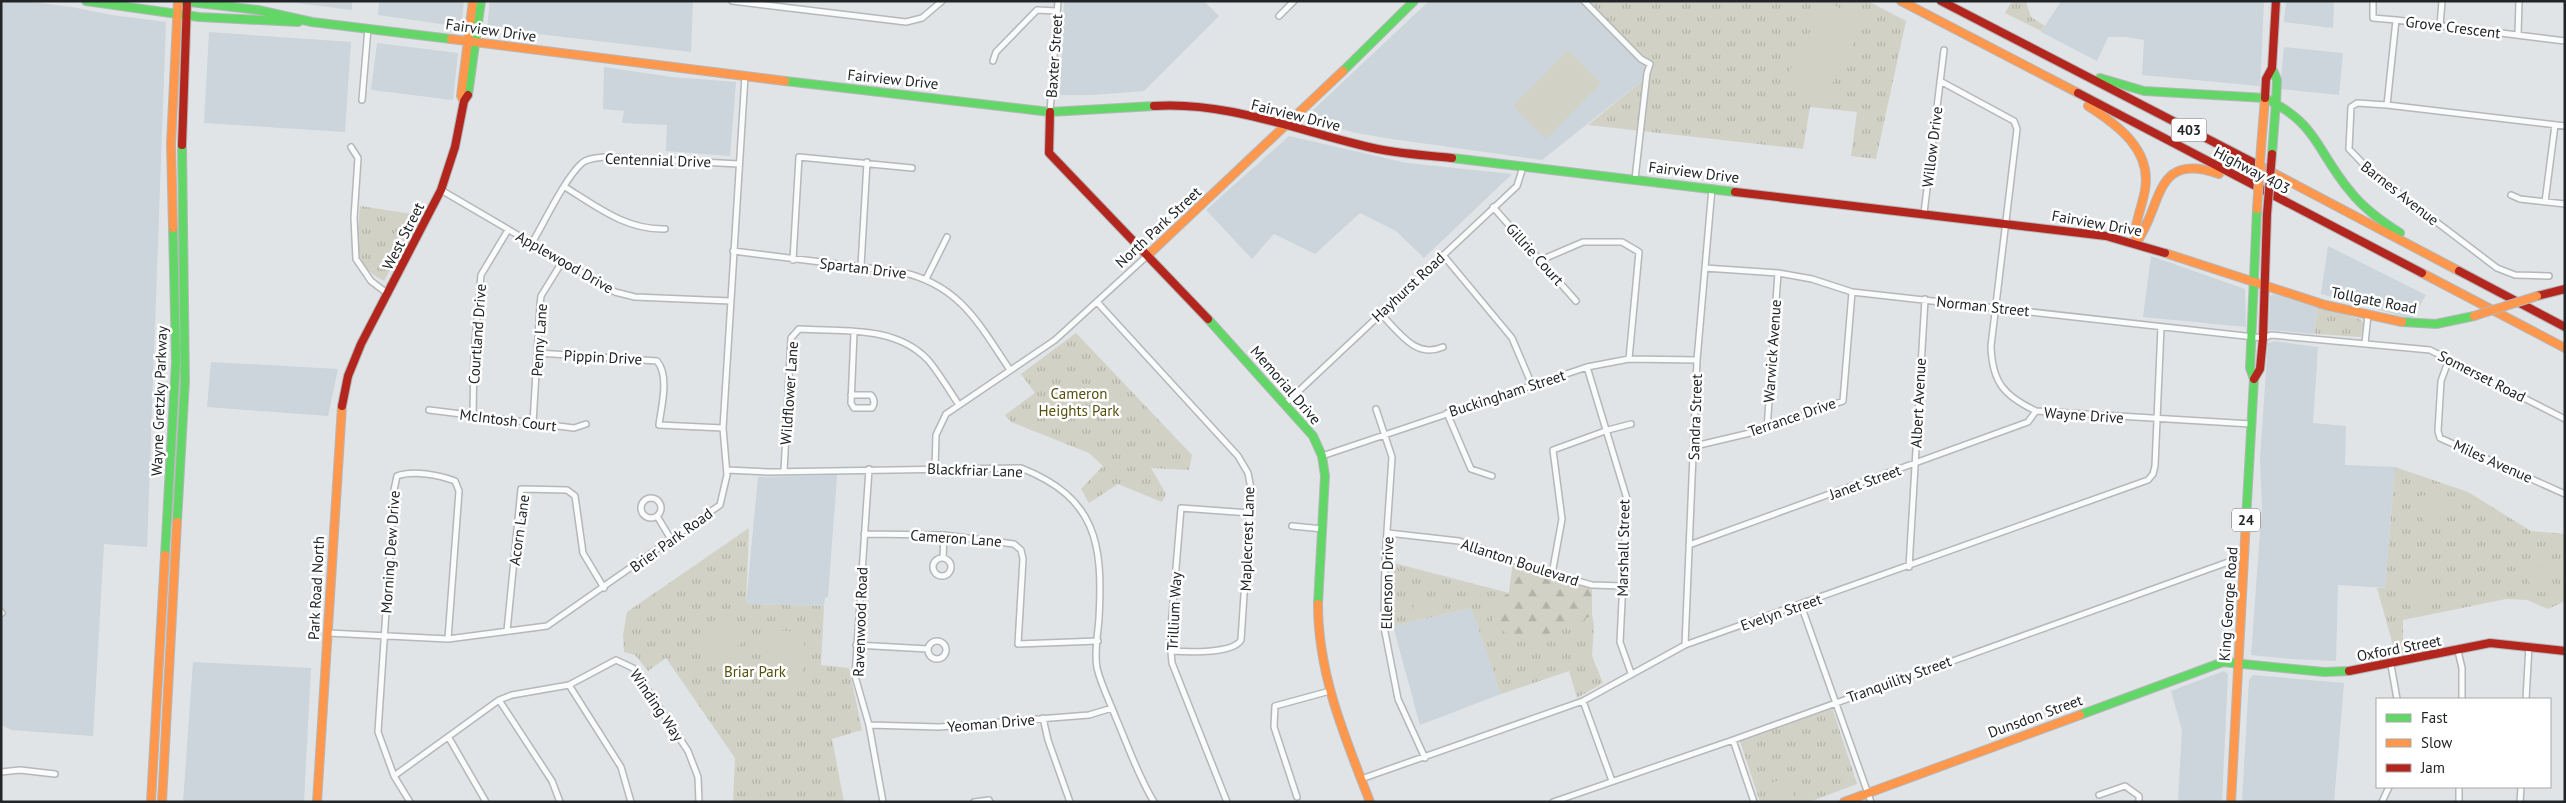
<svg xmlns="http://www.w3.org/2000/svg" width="2566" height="803" viewBox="0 0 2566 803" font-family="'PT Sans',sans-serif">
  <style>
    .built { fill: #cbd5db }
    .grass { fill: url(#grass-tufts) }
    .forest { fill: url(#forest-firs) }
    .pitch { fill: #d1d1c5 }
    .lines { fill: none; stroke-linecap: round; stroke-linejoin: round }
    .street-casing { stroke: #b5b7ba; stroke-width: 8 }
    .fast-casing { stroke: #b5b7ba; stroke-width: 10 }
    .slow-casing { stroke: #b5b7ba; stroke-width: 10 }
    .jam-casing { stroke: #b5b7ba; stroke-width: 10 }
    .street { stroke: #fafbfb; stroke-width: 5 }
    .fast { stroke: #63d668; stroke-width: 8 }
    .slow { stroke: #ff974d; stroke-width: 8 }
    .jam { stroke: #b3261e; stroke-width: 8 }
    .slow-bridge-casing { stroke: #b5b7ba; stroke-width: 10; stroke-linecap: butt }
    .jam-bridge-casing { stroke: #b5b7ba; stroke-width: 10; stroke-linecap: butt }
    .slow-bridge { stroke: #ff974d; stroke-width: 8 }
    .jam-bridge { stroke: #b3261e; stroke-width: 8 }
    .labels { text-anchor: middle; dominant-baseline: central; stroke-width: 5; stroke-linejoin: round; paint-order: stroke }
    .shield { fill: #fff; stroke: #646668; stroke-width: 1 }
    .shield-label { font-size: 14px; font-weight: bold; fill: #222527 }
    .street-label { font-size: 15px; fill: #222527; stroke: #fff }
    .park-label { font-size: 15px; fill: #574f0e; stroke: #fff }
  </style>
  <defs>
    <pattern id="grass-tufts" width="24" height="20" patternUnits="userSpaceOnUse" patternTransform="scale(1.25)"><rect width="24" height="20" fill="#d1d1c5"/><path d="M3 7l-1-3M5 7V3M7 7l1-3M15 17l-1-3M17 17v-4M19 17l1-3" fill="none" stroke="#b3b3a9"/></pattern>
    <pattern id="forest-firs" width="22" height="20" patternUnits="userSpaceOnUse" patternTransform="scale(1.25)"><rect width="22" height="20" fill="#d1d1c5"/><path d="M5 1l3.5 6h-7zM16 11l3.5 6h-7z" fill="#b3b3a9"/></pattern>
  </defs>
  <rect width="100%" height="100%" fill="#e0e4e7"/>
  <path class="built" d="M1,1H25L72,7L112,15L166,22L147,547L104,544L93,736L11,730L1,725Z
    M281,1H352V10Z
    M379,1H464L461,27L378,15Z
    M490,1H693L691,52L487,28Z
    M1064,1H1204L1219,16L1144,91L1092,95H1060Z
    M1429,1H1590L1639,55L1649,75L1542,160L1392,139L1356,133L1314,121L1313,110Z
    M2061,1H2264L2260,86L2142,75L2144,40L2126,37H2108L2097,61L2041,32Z
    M2286,1H2334L2333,28L2284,22Z
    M209,32L351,42L345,132L204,123Z
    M377,43L458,53L453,100L371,90Z
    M2284,47L2343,53L2339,95L2280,89Z
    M604,67L672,77L736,82L730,156L666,151L667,125L622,123L624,111L603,109Z
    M1289,136L1407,163L1512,174L1424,258L1396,231L1360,213L1315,254L1274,234L1252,259L1206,210Z
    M2328,246L2426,295L2412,319L2321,294Z
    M2151,256L2245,289L2246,327L2143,317Z
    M2273,294L2318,307L2314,331L2316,334L2269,330L2270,296Z
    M2274,341L2318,347L2313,423L2346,426L2345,465L2395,467L2385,588L2338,585L2336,661L2291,659L2251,655L2262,506L2260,458L2268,343Z
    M211,362L338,369L328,416L207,407Z
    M837,475L828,597L825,598L824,606L746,604L758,477Z
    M1471,608L1501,694L1420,725L1393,626Z
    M193,662L311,668L304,802H183Z
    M2224,671L2228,674L2222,802H2178L2182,730L2171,691Z
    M2253,675L2344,683L2334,802H2242L2249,680Z"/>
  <path class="grass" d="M1590,1H1868L1906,21L1876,159L1851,156L1857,112L1810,107L1803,149L1588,125L1649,75L1639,55Z
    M2012,1L2026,2L2031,17L2045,26L2041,31L2005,13Z
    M360,206L419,215L384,281C349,263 358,240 360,206Z
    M2318,307L2360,319L2364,324L2361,337L2316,334L2314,331Z
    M1076,333L1192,455L1189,470L1151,468L1166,494L1162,502L1118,484L1089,503L1081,489L1103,466L1089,453L1011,422L1005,415L1035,393L1021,374Z
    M2395,467L2468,492L2531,531L2565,534V601L2548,609L2527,600L2506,599L2403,620V654L2396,656L2377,588H2385Z
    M749,528L746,604L824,606L821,665L849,668L862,730L832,739L844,802H733L735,758L666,658L648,671L635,655L624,652L623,635L627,612Z
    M1513,562L1592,615L1594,625L1592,656L1603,683L1577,698L1569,671L1501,694L1471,608L1393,626L1394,563L1509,593Z
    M1832,707L1857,784L1809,802H1760L1739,738Z"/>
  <path class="forest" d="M1513,562L1592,585V615C1565,630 1514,654 1492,620L1502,597L1509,593Z"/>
  <path class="pitch" d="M1826,1L1865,21L1822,103L1783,83Z
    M1568,50L1601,83L1546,139L1513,106Z
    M2423,495L2438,500L2443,505L2439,520L2426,522C2416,514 2418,508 2420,496Z
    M2542,566L2548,568L2553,584L2550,590L2533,593C2528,583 2527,578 2533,569Z
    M2414,581L2428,585L2431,593L2426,603L2412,607L2405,603L2407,585Z
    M1442,597L1444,612L1414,615L1413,600Z
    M722,610L750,631L721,669L693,649Z
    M765,630L805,632L802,690L762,688Z
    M1783,779L1794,787V799L1791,802H1771L1767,789L1771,783Z"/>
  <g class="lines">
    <defs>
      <path id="street" d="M732,1L906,22L922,18L942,1
        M1584,1L1641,59L1650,64L1647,73L1635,179
        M2373,1V18L2396,20
        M1279,16L1294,1
        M2440,26L2442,1
        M2518,35L2519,1
        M993,61L996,52L1037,10L1057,11
        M1940,81L2014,121L2017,129L1991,346C1992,382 2004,396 2036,411L2251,424
        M362,100L368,28
        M2387,105L2396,20L2565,41
        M1050,112L1058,1
        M351,147L358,158L354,218L356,259L371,281L388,294
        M565,187C597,207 626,230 665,229
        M441,190L615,292L635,297L731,301
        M2511,195L2520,199L2565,204
        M2545,202L2555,125
        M1493,207L1576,301
        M1924,213L1944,50
        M532,243C544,223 565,178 582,163C588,158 596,158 604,157L739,164
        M733,251L901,272C960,285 979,324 1010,370
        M1443,255L1512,338L1532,385
        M793,260L799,157L912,168
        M1541,260L1583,242H1622L1639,252L1629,359
        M861,266L867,162
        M1705,268L1778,273L1812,279L1852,292L2263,338L2271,335L2430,350L2565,419
        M2549,276L2515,275L2497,268L2372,173L2349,149L2351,107L2357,103L2387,105L2565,126
        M926,279L947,237
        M1097,302L1238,456L1248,473L1251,489L1241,640C1233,654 1187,652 1171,651
        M1380,313C1399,332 1415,359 1443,347
        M2365,343L2368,315
        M538,353L657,361C670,376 661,408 659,425L723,428
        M2449,359L2441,381L2438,431L2440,438L2565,494
        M1587,367L1627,499L1620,642L1631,673
        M851,395H871C875,400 875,404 872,408H854L851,403L854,333
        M1285,404L1517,186L1523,167
        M1376,409L1392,457L1385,561L1384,627L1398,699L1425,758
        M429,410L574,428L586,424
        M1447,413L1471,469L1492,476
        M473,416L474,353L481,275L508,230
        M533,423L540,305L541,296L562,262
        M1767,429L1778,273
        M1695,446L1767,429L1843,401L1852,292
        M1322,456L1587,367L1629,359L1697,360
        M935,468L936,435L946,414L1055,340L1148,255
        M869,469L855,676L869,725L883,802
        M727,470L768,472L1021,468C1097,498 1103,544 1099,618C1098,634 1094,653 1097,668C1101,685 1110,702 1116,718C1128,746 1138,776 1154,802
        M784,471L791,338L799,329C843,332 895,325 928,360C939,373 949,390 959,405
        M641 508a10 10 0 1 1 20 0a10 10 0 1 1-20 0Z
        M657,516L672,541
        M1292,526L1323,529
        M1388,533L1459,541L1552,574L1592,585L1623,586
        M864,534L944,535L1014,544L1021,550L1023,559L1018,644L1098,641
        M1689,545L2028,422L2036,411
        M943,558L944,535
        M933 567a9 9 0 1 1 18 0a9 9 0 1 1-18 0Z
        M1909,567L1925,299
        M1552,574L1562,519L1553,450L1608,430L1631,424
        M1801,605L1871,802
        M1,612L2,613
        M507,631L521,489L567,490L575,496L583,553L604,588
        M328,633L448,639L547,626L720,505L727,475L723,428L745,76
        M928 650a9 9 0 1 1 18 0a9 9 0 1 1-18 0Z
        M856,645L928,649
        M1685,645L1697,360L1712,188
        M2458,651L2462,668V699
        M2391,665L2397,699
        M569,685L621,767L631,802
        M2526,699L2529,646
        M499,700L552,781L560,802
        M1583,701L1612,781
        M1043,718L1048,740L1070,802
        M869,725L939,727L1089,715L1112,708
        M449,738L486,802
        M1733,740L1754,802
        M1,772L20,770L55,774
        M394,776L499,700L512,695L569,685L616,660L633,668L688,751L698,777L699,802
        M1361,779L1583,701L1685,645L2148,480L2153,474L2155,466L2161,327
        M2099,795L2125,786L2139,796V802
        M1297,797L1274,727L1275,706L1330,691
        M410,802L394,776L378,732L394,490L397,476C413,470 439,475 455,481L459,491L448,639
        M974,802L989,800L990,802
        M1227,802L1172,663L1170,640L1181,508L1250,513
        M1553,802L1733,740L2245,556
        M2382,802L2389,787
        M2459,802V787
        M2520,802L2521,787"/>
      <path id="fast" d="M86,1L199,17L298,22
        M181,1L258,10L312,22L451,39
        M2272,68L2277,80L2276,102
        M1343,71L1414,1
        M2100,78L2144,91L2265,98C2318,124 2316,150 2350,191C2363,208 2381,221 2400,233
        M785,81L1050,112L1154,106
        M468,95L481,1
        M2272,154L2276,102
        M1452,158L1735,192
        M1208,319L1313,436L1322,456L1325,476L1318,604
        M2402,322L2436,324L2474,316
        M2246,520L2254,379L2250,368L2257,209
        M177,522L185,381L182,145
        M165,555L176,361L173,228
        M2080,715L2223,662L2324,672L2349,671"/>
      <path id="slow" d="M1901,1L2078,93
        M451,39L785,81
        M464,101L461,96L473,1
        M2088,106C2118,125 2152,150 2145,190C2142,208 2133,224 2136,243
        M2261,148L2265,98
        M2260,166L2459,271
        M173,228L171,144L178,1
        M2136,243C2163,207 2153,150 2219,174
        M2165,253L2325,305L2402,322
        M1148,255L1343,71
        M2422,273L2565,348
        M1318,604C1318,675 1345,737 1370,802
        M151,802L165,555
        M162,802L177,522
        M317,802L342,406
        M1844,802L2080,715
        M2231,802L2246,520"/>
      <path id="jam" d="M1941,1L2260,166
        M2078,93L2422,273
        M2265,98L2266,79L2272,68L2276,1
        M1154,106C1228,101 1301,132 1373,148C1398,154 1426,155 1452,158
        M1050,112L1049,153L1208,319
        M182,145L187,1
        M1735,192L2106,236L2165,253
        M2459,271L2565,327
        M2537,296L2565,289
        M2254,379L2260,369L2263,338L2267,214
        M342,406L348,376L361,344L441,190L455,147L464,101L468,95
        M2349,671L2490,643L2565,651"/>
    </defs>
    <use href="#street" class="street-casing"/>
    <use href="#fast" class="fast-casing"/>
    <use href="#slow" class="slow-casing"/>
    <use href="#jam" class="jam-casing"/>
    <use href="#street" class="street"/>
    <use href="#fast" class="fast"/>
    <use href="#slow" class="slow"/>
    <use href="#jam" class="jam"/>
    <defs>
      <path id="slow-bridge" d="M2257,209L2261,148
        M2474,316L2537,296"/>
      <path id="jam-bridge" d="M2267,214L2272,154"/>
    </defs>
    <use href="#slow-bridge" class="slow-bridge-casing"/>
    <use href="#jam-bridge" class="jam-bridge-casing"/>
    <use href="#slow-bridge" class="slow-bridge"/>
    <use href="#jam-bridge" class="jam-bridge"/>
  </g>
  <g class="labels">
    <g class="shield">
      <rect x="2171.5" y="118.5" width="35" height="23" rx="4"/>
      <rect x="2232" y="508.5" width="28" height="23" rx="4"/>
    </g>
    <g class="shield-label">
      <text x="2189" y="130">403</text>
      <text x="2246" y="520">24</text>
    </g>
    <g class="street-label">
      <text transform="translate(2453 27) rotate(7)">Grove Crescent</text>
      <text transform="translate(491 30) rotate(8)">Fairview Drive</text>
      <text transform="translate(1054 56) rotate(-86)">Baxter Street</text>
      <text transform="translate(893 79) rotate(6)">Fairview Drive</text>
      <text transform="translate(1296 115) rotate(14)">Fairview Drive</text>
      <text transform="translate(1932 147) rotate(-83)">Willow Drive</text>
      <text transform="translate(658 160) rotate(2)">Centennial Drive</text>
      <text transform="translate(2252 170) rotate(28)">Highway 403</text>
      <text transform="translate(1694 172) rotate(7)">Fairview Drive</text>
      <text transform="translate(2400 193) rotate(38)">Barnes Avenue</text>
      <text transform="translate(2097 223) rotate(10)">Fairview Drive</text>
      <text transform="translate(1158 227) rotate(-43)">North Park Street</text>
      <text transform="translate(403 236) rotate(-63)">West Street</text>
      <text transform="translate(1535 254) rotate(48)">Gillrie Court</text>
      <text transform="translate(565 262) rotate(30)">Applewood Drive</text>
      <text transform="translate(863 268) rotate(7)">Spartan Drive</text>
      <text transform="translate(1408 287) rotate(-43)">Hayhurst Road</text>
      <text transform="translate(2374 300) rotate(11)">Tollgate Road</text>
      <text transform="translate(1983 306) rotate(6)">Norman Street</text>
      <text transform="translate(477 334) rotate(-86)">Courtland Drive</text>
      <text transform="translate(539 340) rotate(-86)">Penny Lane</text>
      <text transform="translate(1772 351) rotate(-86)">Warwick Avenue</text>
      <text transform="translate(603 357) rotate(3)">Pippin Drive</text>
      <text transform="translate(2482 376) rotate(27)">Somerset Road</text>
      <text transform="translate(1286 385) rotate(49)">Memorial Drive</text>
      <text transform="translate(789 393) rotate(-86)">Wildflower Lane</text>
      <text transform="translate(1507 393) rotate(-18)">Buckingham Street</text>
      <text transform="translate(159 401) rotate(-88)">Wayne Gretzky Parkway</text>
      <text transform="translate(1918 403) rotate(-87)">Albert Avenue</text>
      <text transform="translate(2084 415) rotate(4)">Wayne Drive</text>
      <text transform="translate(1695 417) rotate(-88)">Sandra Street</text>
      <text transform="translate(1792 417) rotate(-19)">Terrance Drive</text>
      <text transform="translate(508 420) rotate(7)">McIntosh Court</text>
      <text transform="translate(2493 461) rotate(24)">Miles Avenue</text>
      <text transform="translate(975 470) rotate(2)">Blackfriar Lane</text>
      <text transform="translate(1865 482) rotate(-20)">Janet Street</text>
      <text transform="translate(519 530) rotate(-82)">Acorn Lane</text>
      <text transform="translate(956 538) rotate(4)">Cameron Lane</text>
      <text transform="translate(1247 539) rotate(-88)">Maplecrest Lane</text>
      <text transform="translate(671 540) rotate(-36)">Brier Park Road</text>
      <text transform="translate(1623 548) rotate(-89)">Marshall Street</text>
      <text transform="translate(390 552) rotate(-86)">Morning Dew Drive</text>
      <text transform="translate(1520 562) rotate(18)">Allanton Boulevard</text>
      <text transform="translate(1387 583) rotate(-89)">Ellenson Drive</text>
      <text transform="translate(316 588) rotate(-87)">Park Road North</text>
      <text transform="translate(2228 604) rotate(-86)">King George Road</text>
      <text transform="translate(1174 611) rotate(-87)">Trillium Way</text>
      <text transform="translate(1781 612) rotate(-19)">Evelyn Street</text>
      <text transform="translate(860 622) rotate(-88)">Ravenwood Road</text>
      <text transform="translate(2399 648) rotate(-11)">Oxford Street</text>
      <text transform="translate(1899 679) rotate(-20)">Tranquility Street</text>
      <text transform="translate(657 705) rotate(56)">Winding Way</text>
      <text transform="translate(2035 716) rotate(-20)">Dunsdon Street</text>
      <text transform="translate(991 723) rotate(-5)">Yeoman Drive</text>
    </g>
    <g class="park-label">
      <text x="1079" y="393">Cameron<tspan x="1079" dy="17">Heights Park</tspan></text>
      <text x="755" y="671">Briar Park</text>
    </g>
  </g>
  <rect width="2566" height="803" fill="none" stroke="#222527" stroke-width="5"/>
  <rect x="2376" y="698" width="175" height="90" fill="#ffffff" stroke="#a7a8a9"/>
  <rect x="2386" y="714" width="25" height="8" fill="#63d668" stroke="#a7a8a9"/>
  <text x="2421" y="723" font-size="15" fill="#222527">Fast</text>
  <rect x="2386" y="739" width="25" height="8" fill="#ff974d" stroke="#a7a8a9"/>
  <text x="2421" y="748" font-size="15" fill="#222527">Slow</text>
  <rect x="2386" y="764" width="25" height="8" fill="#b3261e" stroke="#a7a8a9"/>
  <text x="2421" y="773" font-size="15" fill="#222527">Jam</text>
</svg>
